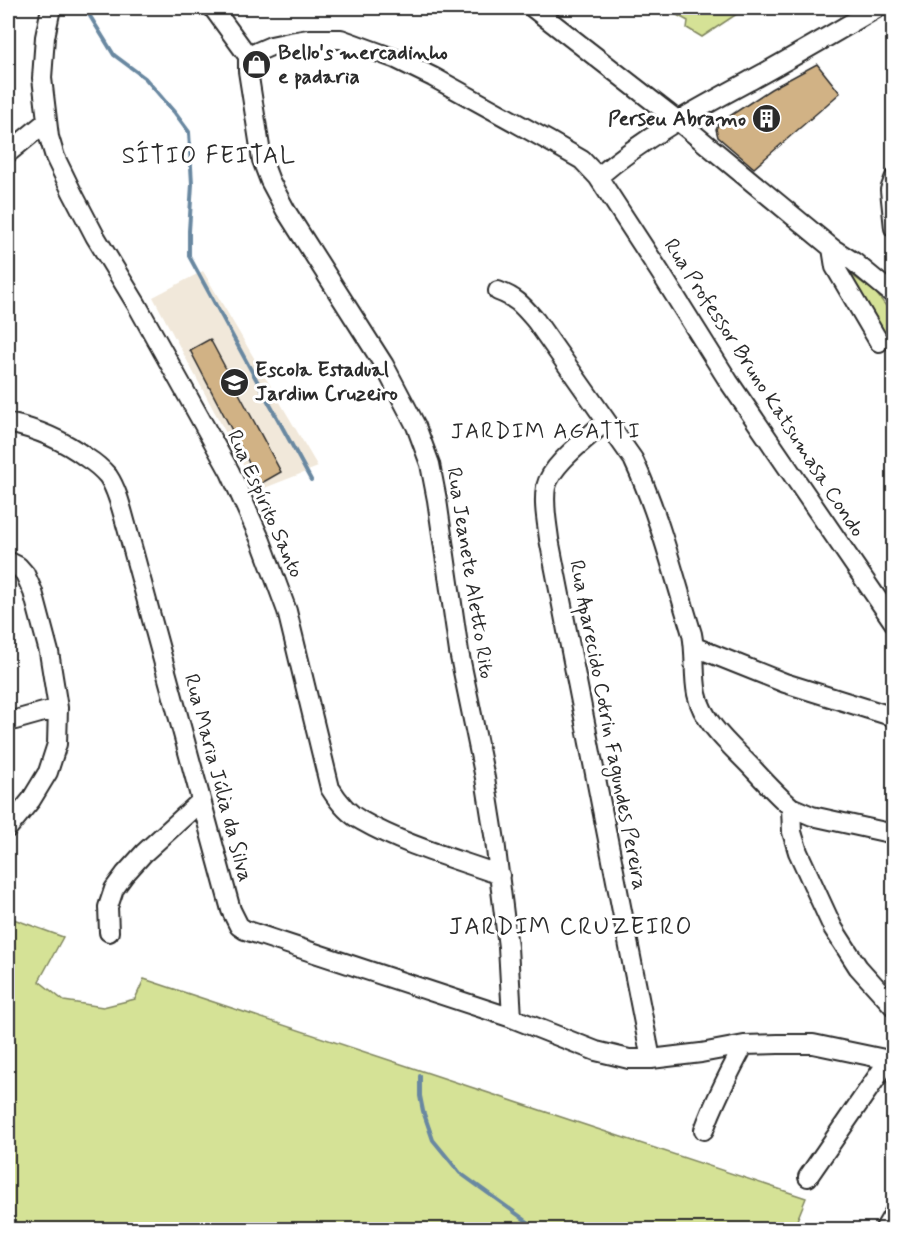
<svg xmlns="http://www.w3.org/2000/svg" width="901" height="1237" viewBox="0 0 901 1237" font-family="Mynerve,sans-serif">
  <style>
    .built { fill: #f1e8da }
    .green { fill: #d5e296; stroke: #808660; stroke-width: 1.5 }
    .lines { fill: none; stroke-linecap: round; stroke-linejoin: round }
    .stream { stroke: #6988a1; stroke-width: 4 }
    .building { fill: #d1b285; stroke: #2b2b2b; stroke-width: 1.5 }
    .minor-casing { stroke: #2b2b2b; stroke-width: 22 }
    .minor { stroke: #fff; stroke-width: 18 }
    .labels { text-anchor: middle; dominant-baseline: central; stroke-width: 6; stroke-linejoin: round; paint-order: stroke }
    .poi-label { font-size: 21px; font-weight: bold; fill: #2b2b2b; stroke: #fff; text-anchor: start }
    .street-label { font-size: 21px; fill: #2b2b2b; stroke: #fff }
    .neighbourhood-label { font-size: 22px; letter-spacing: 1.5px; fill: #2b2b2b; stroke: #fff }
    .quarter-label { font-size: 24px; letter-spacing: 1.5px; fill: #2b2b2b; stroke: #fff }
  </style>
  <rect width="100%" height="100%" fill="#fff"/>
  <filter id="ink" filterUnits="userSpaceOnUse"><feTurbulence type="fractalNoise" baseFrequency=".0167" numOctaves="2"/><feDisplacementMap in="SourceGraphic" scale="12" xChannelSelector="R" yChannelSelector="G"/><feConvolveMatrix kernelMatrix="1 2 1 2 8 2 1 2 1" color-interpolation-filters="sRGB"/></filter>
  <g filter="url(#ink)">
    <path class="built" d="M203,271L318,467L257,491L153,297Z"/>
    <path class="green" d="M664,8H746L702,37L687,28L688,21Z
      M853,276L876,293L890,311L888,340L880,342L845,281Z
      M8,917L63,937L39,981L64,1001L103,1007L135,999L144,979L806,1198L793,1230L8,1229Z"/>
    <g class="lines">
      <path class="stream" d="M85,8L114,55L145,78L175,113L189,132L192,184L189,231V256L311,480
        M420,1076V1096L423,1111L433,1140L460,1173L539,1230"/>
    </g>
    <path class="building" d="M817,64L840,93L754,168L718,137L716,129L719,123L771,89Z
      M210,339L281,472L260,484L190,350Z"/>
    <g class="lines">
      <defs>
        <path id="minor" d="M51,8L45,37L42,78L49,137L55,157L72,192L95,236L137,305L230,472L261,541L287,611L330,788C338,801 348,814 362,821C404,845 455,859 500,875
          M213,8L248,56V71L257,128L262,160L270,181L286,211L384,365L416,426L430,464L437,500L459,652L485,778L495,841L508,947L512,1018
          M533,8L677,120L832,248L854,262L894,295
          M248,56L271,46L290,42L309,39H341L396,59L433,77L549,141L582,160L598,177L660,272L729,382L894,623
          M8,153L47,121
          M598,177C644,137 699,108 753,79C795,56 836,32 877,8
          M894,179L890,190L894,228
          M832,248L835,267L879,342
          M498,291C517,298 523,306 536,321L633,459C659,514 674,576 692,634C696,654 693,674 697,694C703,724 735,749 755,771C767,784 778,796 791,807L792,832L798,852L833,928L858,967L894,1007
          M606,421C589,437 551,464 546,487C543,504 547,522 549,539L651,1059
          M8,423C37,429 63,440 87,458C95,463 102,469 108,476C118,491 122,511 127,528L231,910L239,926L245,930L512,1018L596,1051L629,1059H651L701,1053L744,1045L778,1044H813L894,1061
          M8,561L18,566L25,574L33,592L49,652L58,708L57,744L48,772L31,800L8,828
          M695,647L785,683L894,717
          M8,722L58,708
          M791,807L812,816L894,834
          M109,932L108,907L114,889L125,874L144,853L201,801
          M704,1130C715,1100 729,1073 744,1045
          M808,1177L888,1061
          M884,1230L894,1213"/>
      </defs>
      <use href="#minor" class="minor-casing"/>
      <use href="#minor" class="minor"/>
    </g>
  </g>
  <defs>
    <symbol id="shop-disc" viewBox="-11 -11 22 22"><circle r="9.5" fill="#2b2b2b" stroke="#fff"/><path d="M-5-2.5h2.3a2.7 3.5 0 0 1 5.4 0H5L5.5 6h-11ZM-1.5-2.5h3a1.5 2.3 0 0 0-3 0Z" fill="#fff"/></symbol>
    <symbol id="building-disc" viewBox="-11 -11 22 22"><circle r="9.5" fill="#2b2b2b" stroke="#fff"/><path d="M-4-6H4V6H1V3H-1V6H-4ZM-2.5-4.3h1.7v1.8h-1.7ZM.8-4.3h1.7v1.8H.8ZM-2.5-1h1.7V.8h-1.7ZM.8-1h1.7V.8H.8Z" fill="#fff"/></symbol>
    <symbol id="school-disc" viewBox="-11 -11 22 22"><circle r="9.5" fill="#2b2b2b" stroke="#fff"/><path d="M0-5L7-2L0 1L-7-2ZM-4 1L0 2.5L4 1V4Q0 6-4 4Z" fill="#fff"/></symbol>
  </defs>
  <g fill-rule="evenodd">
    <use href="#shop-disc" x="240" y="48" width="33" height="33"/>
    <use href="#building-disc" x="750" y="102" width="33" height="33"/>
    <use href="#school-disc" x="218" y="366" width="33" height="33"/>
  </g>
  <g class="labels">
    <g class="poi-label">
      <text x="278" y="53">Bello's mercadinho<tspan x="278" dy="24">e padaria</tspan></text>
      <text x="746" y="119" text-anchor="end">Perseu Abramo</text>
      <text x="255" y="370">Escola Estadual<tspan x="255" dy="24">Jardim Cruzeiro</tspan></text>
    </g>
    <g class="street-label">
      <text transform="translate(764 388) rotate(57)">Rua Professor Bruno Katsumasa Condo</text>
      <text transform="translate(265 504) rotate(66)">Rua Espírito Santo</text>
      <text transform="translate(470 573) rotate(81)">Rua Jeanete Aletto Rito</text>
      <text transform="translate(608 725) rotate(79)">Rua Aparecido Cotrin Fagundes Pereira</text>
      <text transform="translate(218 778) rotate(75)">Rua Maria Júlia da Silva</text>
    </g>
    <g class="neighbourhood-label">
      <text x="546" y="432">JARDIM AGATTI</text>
    </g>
    <g class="quarter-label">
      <text x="209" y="156">SÍTIO FEITAL</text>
      <text x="571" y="927">JARDIM CRUZEIRO</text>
    </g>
  </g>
  <rect width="901" height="1237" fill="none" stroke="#fff" stroke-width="30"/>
  <rect x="15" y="15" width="871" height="1207" fill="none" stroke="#2b2b2b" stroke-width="2" filter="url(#ink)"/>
</svg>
